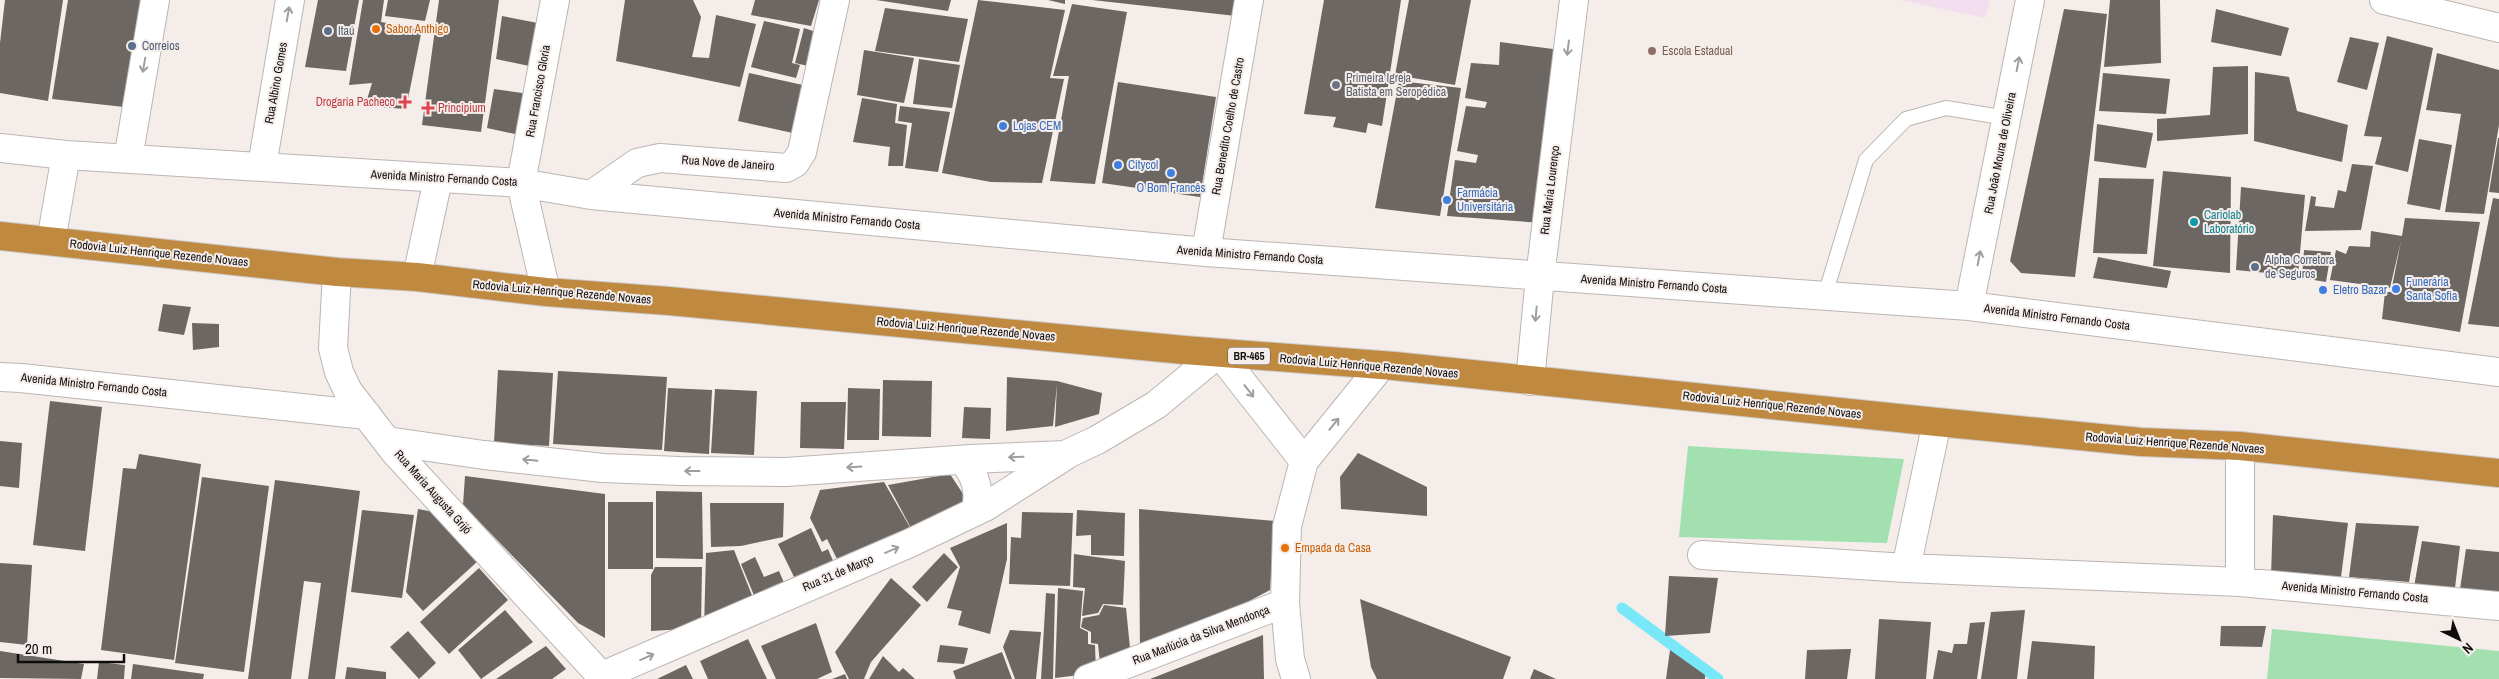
<svg xmlns="http://www.w3.org/2000/svg" width="2499" height="679" viewBox="0 0 2499 679" font-family="'Archivo Narrow',sans-serif">
  <style>
    .medical { fill: #f2deee }
    .green { fill: #a2e0b0 }
    .lines { fill: none; stroke-linecap: round; stroke-linejoin: round }
    .stream { stroke: #78e8f9; stroke-width: 11 }
    .building { fill: #6c6762 }
    .lane-casing { stroke: #bcb5b1; stroke-width: 16 }
    .street-casing { stroke: #bcb5b1; stroke-width: 30 }
    .highway-casing { stroke: #cacaca; stroke-width: 30 }
    .lane { stroke: #fff; stroke-width: 14 }
    .street { stroke: #fff; stroke-width: 28 }
    .highway { stroke: #c08940; stroke-width: 28 }
    .oneway { stroke: #9f9e9e }
    .food-dot { fill: #e8710a; stroke: #f5edea; stroke-width: 2 }
    .service-dot { fill: #5c6f8a; stroke: #f5edea; stroke-width: 2 }
    .education-dot { fill: #8d6e63; stroke: #f5edea; stroke-width: 2 }
    .worship-dot { fill: #6b7280; stroke: #f5edea; stroke-width: 2 }
    .health-dot { fill: #e0444e; stroke: #f5edea; stroke-width: 2 }
    .shop-dot { fill: #3f7fe0; stroke: #f5edea; stroke-width: 2 }
    .culture-dot { fill: #0f9aa8; stroke: #f5edea; stroke-width: 2 }
    .labels { text-anchor: middle; dominant-baseline: central; stroke-width: 4; stroke-linejoin: round; paint-order: stroke }
    .shield { fill: #f5edea; stroke: #54504f; stroke-width: 1 }
    .shield-label { font-size: 11px; font-weight: bold; fill: #0f0d0c }
    .food-label { font-size: 12px; fill: #c56008; stroke: #f5edea; text-anchor: start }
    .service-label { font-size: 12px; fill: #4e5e75; stroke: #f5edea; text-anchor: start }
    .education-label { font-size: 12px; fill: #785e54; stroke: #f5edea; text-anchor: start }
    .worship-label { font-size: 12px; fill: #5b616d; stroke: #f5edea; text-anchor: start }
    .street-label { font-size: 12px; fill: #0f0d0c; stroke: #f5edea }
    .health-label { font-size: 12px; fill: #be3a42; stroke: #f5edea; text-anchor: end }
    .shop-label { font-size: 12px; fill: #366cbe; stroke: #f5edea; text-anchor: start }
    .culture-label { font-size: 12px; fill: #0d838f; stroke: #f5edea; text-anchor: start }
  </style>
  <rect width="100%" height="100%" fill="#f5edea"/>
  <path class="medical" d="M1901,0H1990L1985,18Z"/>
  <path class="green" d="M1688,446L1904,459L1887,543L1679,537Z
    M2272,629L2499,651V679H2267Z"/>
  <g class="lines">
    <path class="stream" d="M1622,608L1718,679"/>
  </g>
  <path class="building" d="M5,0H63L48,101L0,93V43Z
    M68,0H150L133,108L52,99Z
    M318,0H359L346,71L305,67Z
    M363,0H384L381,22L422,29L406,109L365,106L372,83L349,85Z
    M388,0H430L425,21L385,16Z
    M439,0H499L481,132L422,125Z
    M625,0H693L701,17L692,57L709,58L716,15L756,24L740,87L616,61Z
    M755,0H819L811,26L751,15Z
    M876,0H951L948,11Z
    M978,0L1065,10L1050,78L1064,79L1042,183L991,182L942,173Z
    M1048,0H1065V4Z
    M1092,0H1240L1236,16Z
    M1324,0H1401L1382,126L1368,123L1366,133L1333,127L1336,117L1304,114Z
    M1409,0H1471L1455,85L1395,75Z
    M2110,0H2160L2161,63L2104,67Z
    M1072,4L1127,12L1095,184L1050,181L1069,76H1053Z
    M885,8L968,19L959,62L875,51Z
    M2064,9L2107,14L2075,277L2021,273L2010,261Z
    M2216,9L2289,28L2281,56L2211,42Z
    M502,16L543,24L534,67L496,59Z
    M764,21L800,29L792,63L800,65L796,78L751,67Z
    M804,28L825,35L817,68L795,63Z
    M2387,36L2433,48L2408,172L2375,164L2382,137L2364,136Z
    M2350,37L2379,43L2367,90L2337,82Z
    M1500,42L1561,50L1542,223L1447,216L1455,160L1476,163L1478,155L1457,151L1466,106L1485,108L1487,102L1465,98L1471,63L1499,65Z
    M864,50L914,58L904,103L857,95Z
    M2437,53L2499,70V125L2484,214L2445,212L2461,114L2426,110Z
    M919,59L960,65L952,108L913,104Z
    M2248,66V134L2157,141V119L2210,115L2213,67Z
    M2255,72L2289,77L2297,111L2348,125L2342,162L2254,141Z
    M749,73L812,87L802,135L738,121Z
    M2103,73L2170,79L2166,114L2099,111Z
    M1399,81L1461,88L1440,216L1375,208Z
    M1118,82L1216,97L1200,197L1102,183Z
    M494,89L529,94L520,135L487,128Z
    M862,98L897,104L895,123L907,125L903,166H888L890,147L853,142Z
    M900,106L950,112L938,172L905,168L912,123L898,121Z
    M2097,124L2153,133L2146,168L2094,161Z
    M2498,138H2499V193L2489,192Z
    M2419,139L2452,145L2440,210L2407,204Z
    M2352,164L2373,166L2361,230L2305,231L2311,196L2316,197L2315,206L2334,208L2338,190L2346,192Z
    M2163,171L2231,177L2230,273L2153,266Z
    M2099,178L2154,179L2147,254L2093,253Z
    M2241,187L2305,195L2298,276L2236,270Z
    M2493,198L2499,199V327L2468,324Z
    M2405,218L2480,222L2460,332L2382,319L2385,292H2391L2401,241L2390,288L2330,280L2336,250L2346,254L2349,246L2370,247L2371,231L2402,236Z
    M2304,250L2331,252L2326,282L2302,278Z
    M2098,257L2171,271L2167,288L2093,278Z
    M163,304L191,307L184,335L158,331Z
    M192,323L219,324V347L193,350Z
    M498,370L553,373L549,446L494,443Z
    M558,371L667,377L662,450L553,444Z
    M1007,377L1057,381L1102,393L1099,414L1055,427L1057,384L1053,426L1006,431Z
    M883,380L932,381L931,437L882,436Z
    M668,388L712,390L709,454L664,451Z
    M848,388L880,389L879,440H847Z
    M715,389L757,391L754,455L711,453Z
    M50,401L102,407L85,551L33,545Z
    M801,402H846L844,449L800,448Z
    M964,407L991,408L990,439L962,438Z
    M0,441L22,443L19,488L0,486Z
    M1358,453L1427,487V516L1341,509L1340,477Z
    M139,454L201,464L174,660L101,650L123,468L136,469Z
    M950,474L967,500L912,530L888,485Z
    M465,476L605,494V638L578,623L463,505Z
    M202,477L269,486L244,672L175,663Z
    M275,480L360,491L335,679H308L321,583L304,581L291,679H248Z
    M884,482L911,529L837,559L827,539L822,542L810,518L820,490Z
    M656,491L702,492L703,559L656,558Z
    M608,502H653V569H608Z
    M710,503H784L783,537L741,546L711,547Z
    M418,509L434,512L478,561L423,611L406,592Z
    M1139,509L1275,521L1270,590L1140,659Z
    M362,510L414,515L402,598L351,592Z
    M1077,510L1125,513L1124,556L1091,555V535L1076,536Z
    M1022,512L1073,513L1070,586L1009,584L1011,537L1021,538Z
    M2273,515L2348,523L2341,577L2271,576Z
    M1007,523V559L990,634L958,625L962,611L947,608L960,567L950,548Z
    M2356,523L2419,526L2409,582L2349,577Z
    M811,528L822,552L828,549L834,563L796,581L778,544Z
    M2422,541L2460,546L2455,588L2414,587Z
    M2466,549L2499,552V592L2460,589Z
    M734,550L755,603L704,629L706,553Z
    M944,553L958,567L927,602L912,587Z
    M1074,554L1125,561L1123,605L1103,604L1098,613L1082,616L1085,588L1073,587Z
    M755,557L764,577L779,571L788,592L758,605L741,564Z
    M0,563L32,565L27,645L0,642Z
    M655,567H702L701,628L651,631V575Z
    M479,568L508,600L449,654L420,622Z
    M1669,576L1718,578L1710,633L1665,636Z
    M891,578L921,605L871,662L864,679H849L835,652Z
    M1058,588L1083,591L1080,628L1088,632V644L1095,645L1096,673L1055,678Z
    M1046,593L1055,594L1053,679H1041Z
    M1360,599L1511,657L1503,679H1377L1371,667Z
    M1104,605L1126,608L1131,658L1100,664L1098,644L1091,643V632L1081,627L1083,618L1099,615Z
    M505,610L533,642L481,679L458,650Z
    M2025,610L2017,679H1981L1991,612Z
    M1879,619L1931,622L1926,679H1875Z
    M1985,622L1977,679H1933L1938,650L1952,653L1954,644H1967L1970,623Z
    M816,623L832,672L817,679H776L761,646Z
    M2221,626H2266L2262,647L2220,646Z
    M1010,630L1041,632L1036,679H1015L1003,647Z
    M408,631L436,663L419,679L390,647Z
    M1263,635L1264,679H1150Z
    M748,639L767,679H708L700,661Z
    M2032,641L2095,646L2094,679H2027Z
    M940,645L968,648L964,664L937,662Z
    M546,646L566,669L552,679H496Z
    M1851,649L1847,679H1805L1807,650Z
    M1670,650L1705,675V679H1666Z
    M0,651L84,664L81,679L0,678Z
    M1002,652L1012,679H956L953,671Z
    M883,656L899,672L903,668L915,679H869Z
    M99,662L125,665L124,679H97Z
    M133,664L204,674L203,679H131Z
    M686,665L693,679H657Z
    M347,667L386,672V679H345Z
    M1534,669L1556,679H1530Z
    M845,674L847,679H832Z"/>
  <g class="lines">
    <defs>
      <path id="lane" d="M1825,295L1866,160L1906,119L1946,108L2007,118"/>
      <path id="street" d="M2384,0L2499,28
        M0,148L66,155L521,183L591,195L1206,252L1969,306L2499,372
        M128,159L155,0
        M262,166L290,0
        M591,195L637,163L660,158L786,168L795,163L802,152L835,0
        M51,241L66,155
        M1206,252L1249,0
        M337,272L333,348L339,372L348,391L395,452L604,679
        M417,277L438,179
        M546,292L521,183L555,0
        M1969,306L2030,0
        M0,377L21,378L367,415
        M1530,381L1540,277L1574,0
        M387,441L484,455L603,468L680,471L786,472L971,459L1065,455L1097,440L1156,405L1219,353L1304,461
        M2240,446V582
        M962,460C976,475 980,490 976,511
        M1702,555L1906,568L2240,582L2499,606
        M1906,568L1937,422
        M602,676L910,543L985,507L1065,456
        M1088,679L1285,603
        M1296,679L1290,659L1285,603L1287,526L1304,461L1381,366"/>
      <path id="highway" d="M0,236L337,272L417,277L546,292L669,301L1184,350L1394,366L1937,422L2141,442L2240,446L2499,473"/>
    </defs>
    <use href="#lane" class="lane-casing"/>
    <use href="#street" class="street-casing"/>
    <use href="#highway" class="highway-casing"/>
    <use href="#lane" class="lane"/>
    <use href="#street" class="street"/>
    <use href="#highway" class="highway"/>
  </g>
  <defs><path id="oneway-shaft" d="M-6 0H5M1.5-3L5.5 0L1.5 3" fill="none" stroke-width="1.6" stroke-linecap="round" stroke-linejoin="round" transform="scale(1.25)"/></defs>
  <g class="oneway">
    <use href="#oneway-shaft" transform="translate(288 14) rotate(-80)"/>
    <use href="#oneway-shaft" transform="translate(1568 48) rotate(97)"/>
    <use href="#oneway-shaft" transform="translate(2018 64) rotate(-79)"/>
    <use href="#oneway-shaft" transform="translate(144 65) rotate(100)"/>
    <use href="#oneway-shaft" transform="translate(1979 258) rotate(-79)"/>
    <use href="#oneway-shaft" transform="translate(1536 314) rotate(95)"/>
    <use href="#oneway-shaft" transform="translate(1249 391) rotate(52)"/>
    <use href="#oneway-shaft" transform="translate(1334 424) rotate(-51)"/>
    <use href="#oneway-shaft" transform="translate(1016 457) rotate(178)"/>
    <use href="#oneway-shaft" transform="translate(530 460) rotate(-174)"/>
    <use href="#oneway-shaft" transform="translate(854 467) rotate(176)"/>
    <use href="#oneway-shaft" transform="translate(692 471) rotate(-180)"/>
    <use href="#oneway-shaft" transform="translate(892 550) rotate(-23)"/>
    <use href="#oneway-shaft" transform="translate(647 657) rotate(-24)"/>
  </g>
  <g class="food-dot">
    <circle cx="376" cy="29" r="5"/>
    <circle cx="1285" cy="548" r="5"/>
  </g>
  <g class="service-dot">
    <circle cx="328" cy="31" r="5"/>
    <circle cx="132" cy="46" r="5"/>
    <circle cx="2255" cy="267" r="5"/>
  </g>
  <circle class="education-dot" cx="1652" cy="51" r="5"/>
  <circle class="worship-dot" cx="1336" cy="85" r="5"/>
  <g class="health-dot">
    <path d="M402.5 94.5h5v5h5v5h-5v5h-5v-5h-5v-5h5z"/>
    <path d="M425.5 100.5h5v5h5v5h-5v5h-5v-5h-5v-5h5z"/>
  </g>
  <g class="shop-dot">
    <circle cx="1003" cy="126" r="5"/>
    <circle cx="1118" cy="165" r="5"/>
    <circle cx="1171" cy="173" r="5"/>
    <circle cx="1447" cy="200" r="5"/>
    <circle cx="2396" cy="289" r="5"/>
    <circle cx="2323" cy="290" r="5"/>
  </g>
  <circle class="culture-dot" cx="2194" cy="222" r="5"/>
  <g class="labels">
    <rect class="shield" x="1228" y="347.5" width="42" height="17" rx="4"/>
    <g class="shield-label">
      <text x="1249" y="356">BR-465</text>
    </g>
    <g class="food-label">
      <text x="386" y="29">Sabor Anthigo</text>
      <text x="1295" y="548">Empada da Casa</text>
    </g>
    <g class="service-label">
      <text x="338" y="31">Itaú</text>
      <text x="142" y="46">Correios</text>
      <text x="2265" y="260">Alpha Corretora<tspan x="2265" dy="14">de Seguros</tspan></text>
    </g>
    <g class="education-label">
      <text x="1662" y="51">Escola Estadual</text>
    </g>
    <g class="worship-label">
      <text x="1346" y="78">Primeira Igreja<tspan x="1346" dy="14">Batista em Seropédica</tspan></text>
    </g>
    <g class="street-label">
      <text transform="translate(276 83) rotate(-80)">Rua Albino Gomes</text>
      <text transform="translate(538 91) rotate(-80)">Rua Francisco Gloria</text>
      <text transform="translate(1228 126) rotate(-80)">Rua Benedito Coelho de Castro</text>
      <text transform="translate(2000 153) rotate(-79)">Rua João Moura de Oliveira</text>
      <text transform="translate(728 163) rotate(4)">Rua Nove de Janeiro</text>
      <text transform="translate(444 178) rotate(3)">Avenida Ministro Fernando Costa</text>
      <text transform="translate(1550 190) rotate(-83)">Rua Maria Lourenço</text>
      <text transform="translate(847 219) rotate(5)">Avenida Ministro Fernando Costa</text>
      <text transform="translate(159 253) rotate(6)">Rodovia Luiz Henrique Rezende Novaes</text>
      <text transform="translate(1250 255) rotate(4)">Avenida Ministro Fernando Costa</text>
      <text transform="translate(1654 284) rotate(4)">Avenida Ministro Fernando Costa</text>
      <text transform="translate(562 292) rotate(5)">Rodovia Luiz Henrique Rezende Novaes</text>
      <text transform="translate(2057 317) rotate(7)">Avenida Ministro Fernando Costa</text>
      <text transform="translate(966 329) rotate(5)">Rodovia Luiz Henrique Rezende Novaes</text>
      <text transform="translate(1369 366) rotate(5)">Rodovia Luiz Henrique Rezende Novaes</text>
      <text transform="translate(94 385) rotate(6)">Avenida Ministro Fernando Costa</text>
      <text transform="translate(1772 405) rotate(6)">Rodovia Luiz Henrique Rezende Novaes</text>
      <text transform="translate(2175 443) rotate(4)">Rodovia Luiz Henrique Rezende Novaes</text>
      <text transform="translate(433 492) rotate(48)">Rua Maria Augusta Grijó</text>
      <text transform="translate(838 573) rotate(-23)">Rua 31 de Março</text>
      <text transform="translate(2355 592) rotate(5)">Avenida Ministro Fernando Costa</text>
      <text transform="translate(1201 635) rotate(-21)">Rua Marlúcia da Silva Mendonça</text>
    </g>
    <g class="health-label">
      <text x="395" y="102">Drogaria Pacheco</text>
      <text x="438" y="108" text-anchor="start">Principium</text>
    </g>
    <g class="shop-label">
      <text x="1013" y="126">Lojas CEM</text>
      <text x="1128" y="165">Citycol</text>
      <text x="1171" y="188" text-anchor="middle">O Bom Francês</text>
      <text x="1457" y="193">Farmácia<tspan x="1457" dy="14">Universitária</tspan></text>
      <text x="2406" y="282">Funerária<tspan x="2406" dy="14">Santa Sofia</tspan></text>
      <text x="2333" y="290">Eletro Bazar</text>
    </g>
    <g class="culture-label">
      <text x="2204" y="215">Cariolab<tspan x="2204" dy="14">Laboratório</tspan></text>
    </g>
  </g>
  <g transform="translate(2459 639) rotate(137)" stroke="#f5edea" stroke-width="4" paint-order="stroke">
  <path d="M0-4L9 19L0 12L-9 19Z" fill="#0f0d0c"/>
  <text y="-8" font-size="14" font-weight="bold" text-anchor="middle" fill="#0f0d0c">N</text>
  </g>
  <path d="M18 654v8h106v-8" fill="none" stroke="#0f0d0c" stroke-width="2.5"/>
  <text x="25" y="654" font-size="15" fill="#0f0d0c" stroke="#f5edea" stroke-width="4" paint-order="stroke">20 m</text>
</svg>
